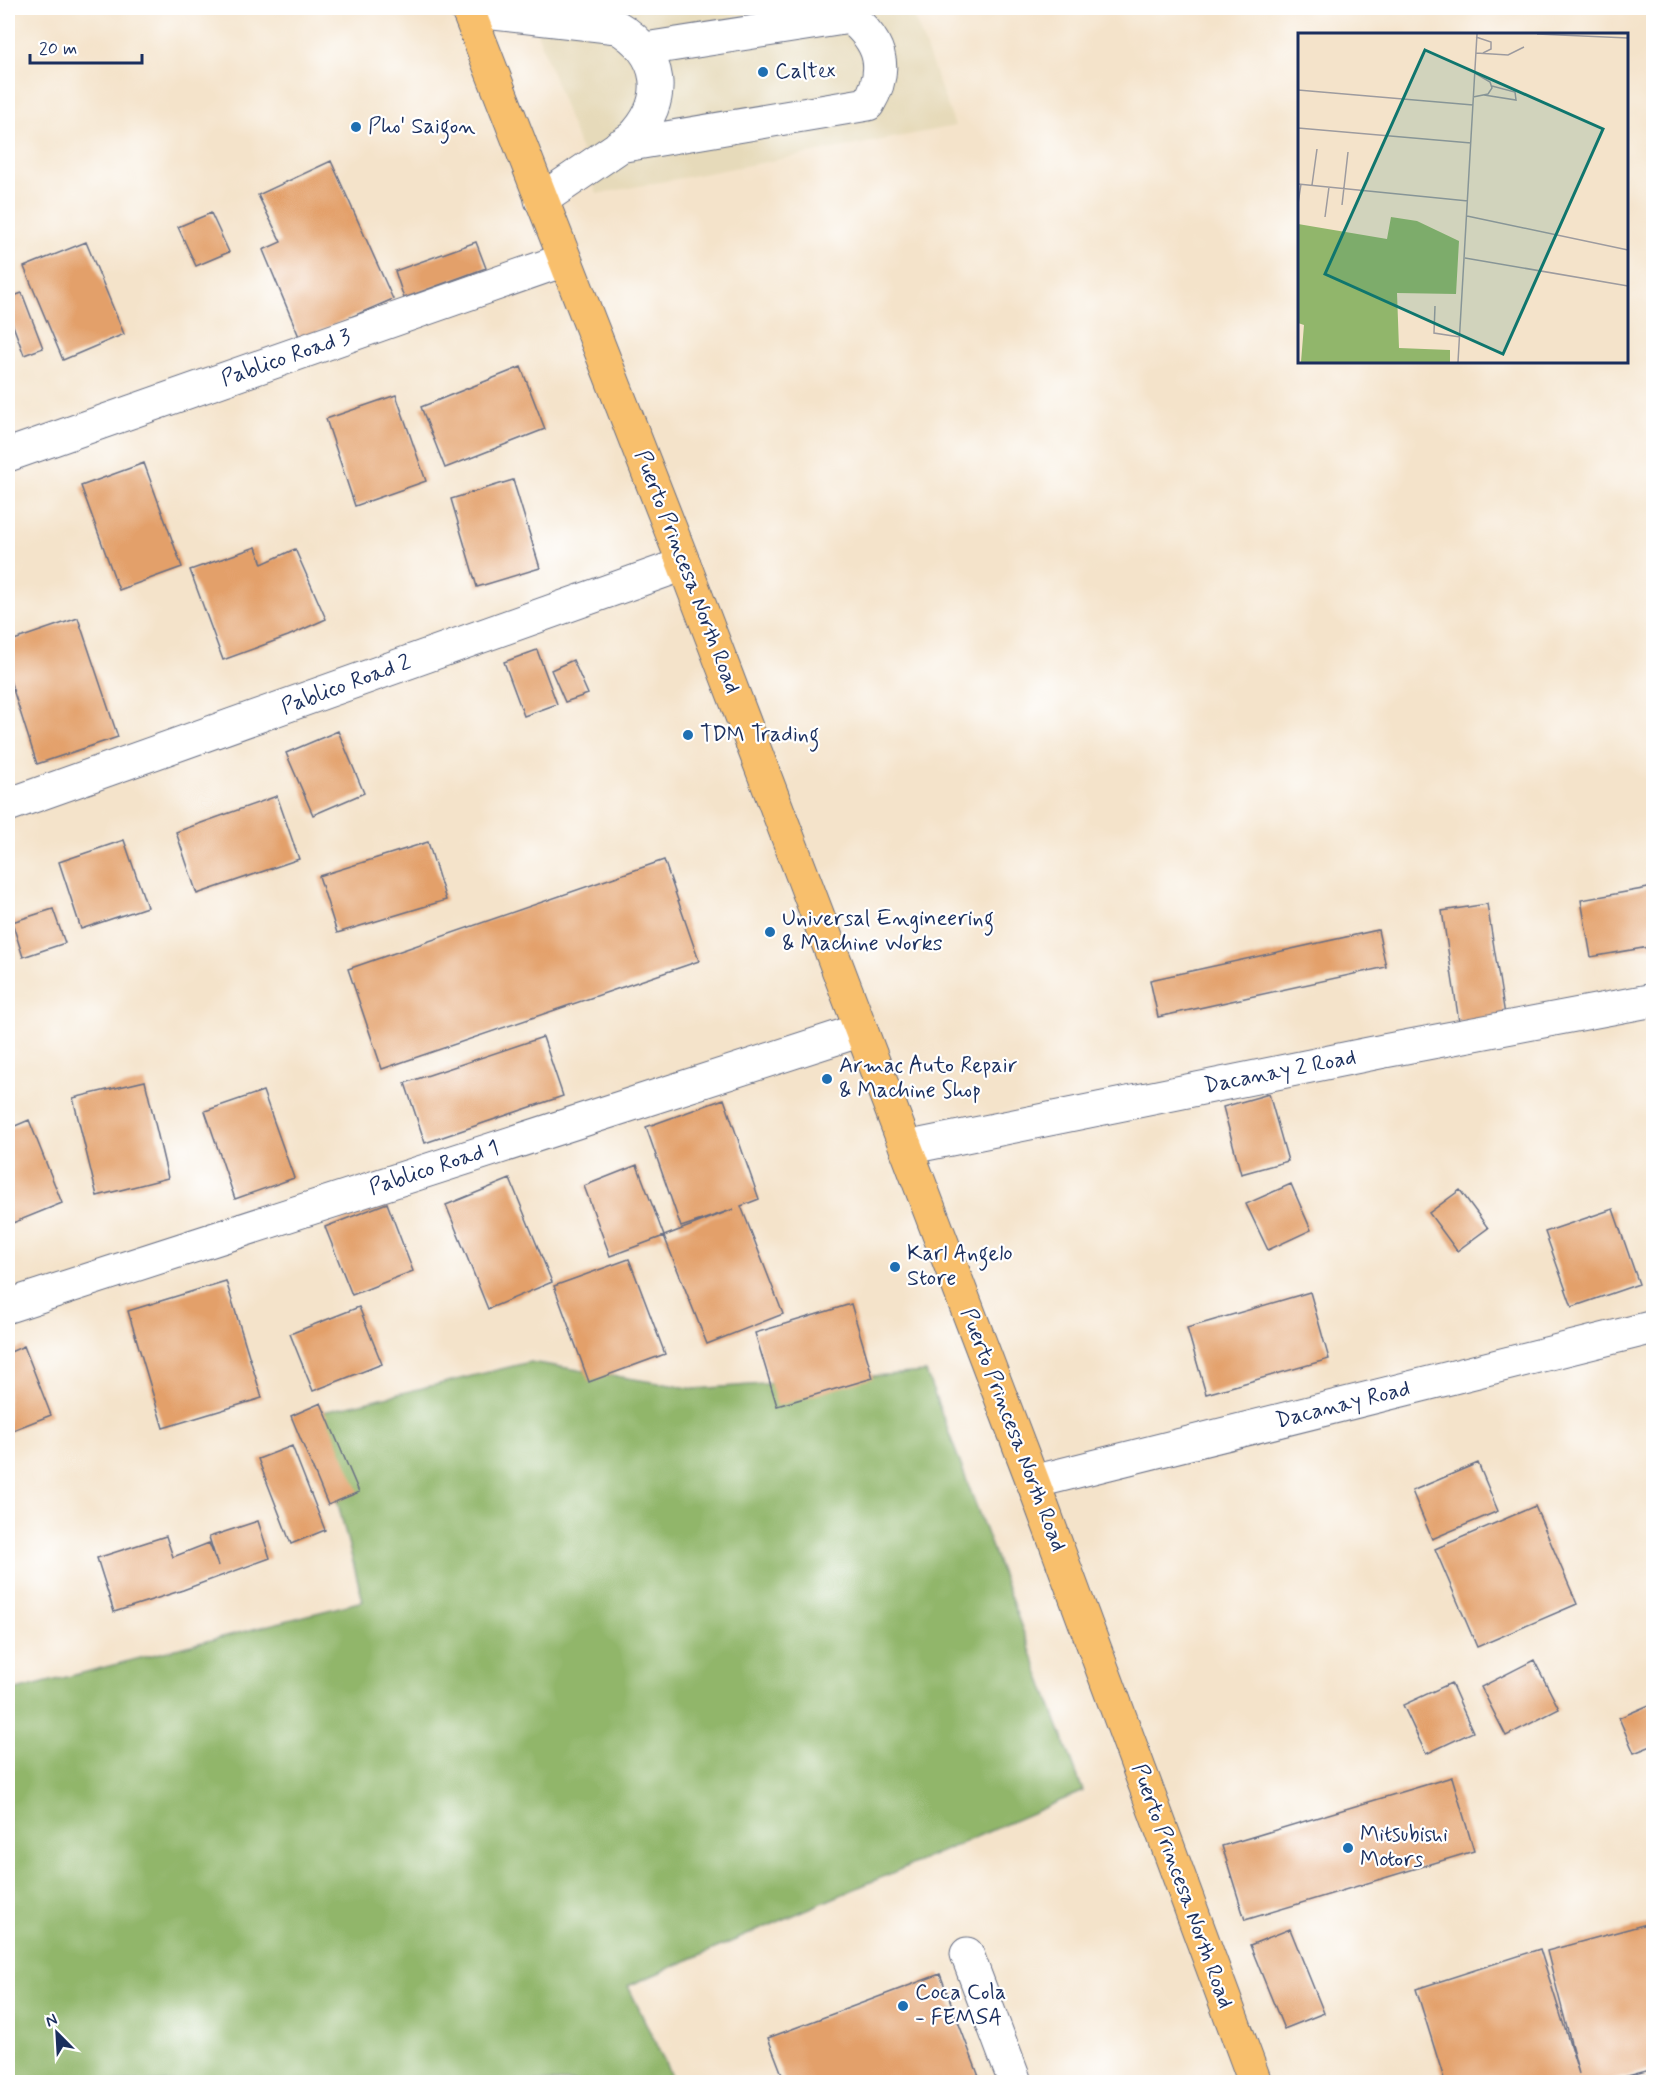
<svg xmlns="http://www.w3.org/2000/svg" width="1661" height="2090" viewBox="0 0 1661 2090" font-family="Mynerve,sans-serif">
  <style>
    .built { fill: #e6daba }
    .forest { fill: #91b66b; stroke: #567264; stroke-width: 1.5 }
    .building { fill: #e3a06a }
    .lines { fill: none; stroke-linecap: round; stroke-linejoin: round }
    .minor-casing { stroke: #676e84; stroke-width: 35 }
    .major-casing { stroke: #676e84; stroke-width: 35 }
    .minor { stroke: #fff; stroke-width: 33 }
    .major { stroke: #f8bf6c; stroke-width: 33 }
    .poi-dot { fill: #1f6fb2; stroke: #fff; stroke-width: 2 }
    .labels { text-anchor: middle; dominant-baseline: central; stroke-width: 4.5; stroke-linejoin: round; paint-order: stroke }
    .poi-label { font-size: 22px; fill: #1b2f5e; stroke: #fff; text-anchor: start }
    .street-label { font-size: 22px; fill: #1b2f5e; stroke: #fff }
    .inset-road { fill: none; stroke: #9d9b9f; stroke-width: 1.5 }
    .view { fill: #0f766e; fill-opacity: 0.15; stroke: #0f766e; stroke-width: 3 }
    .inset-edge { fill: none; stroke: #1b2f5e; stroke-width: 3 }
  </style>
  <rect width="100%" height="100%" fill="#fff"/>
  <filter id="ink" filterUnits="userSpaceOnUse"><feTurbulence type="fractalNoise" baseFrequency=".0167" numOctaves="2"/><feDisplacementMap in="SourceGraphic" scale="12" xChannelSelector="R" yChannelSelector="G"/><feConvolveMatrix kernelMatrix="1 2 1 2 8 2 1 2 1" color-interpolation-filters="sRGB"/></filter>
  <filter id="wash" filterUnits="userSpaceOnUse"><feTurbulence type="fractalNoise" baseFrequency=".008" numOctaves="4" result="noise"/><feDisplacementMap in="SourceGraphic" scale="24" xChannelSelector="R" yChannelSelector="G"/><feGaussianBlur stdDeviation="1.35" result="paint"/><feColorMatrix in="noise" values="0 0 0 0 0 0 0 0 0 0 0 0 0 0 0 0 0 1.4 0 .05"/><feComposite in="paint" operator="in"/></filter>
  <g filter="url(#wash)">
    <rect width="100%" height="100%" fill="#f4e3ca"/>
    <path class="built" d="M528,8H911L955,126L597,194Z"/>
    <path class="forest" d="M530,1362L695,1389L926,1372L1083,1791L628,1986L674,2082H8V1692L363,1601L315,1414Z"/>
    <g id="blocks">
      <path class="building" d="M331,161L393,299L300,339L263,250L281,242L258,195Z
        M211,213L229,252L196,266L178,227Z
        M86,242L124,334L63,360L24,267Z
        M476,242L486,268L404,298L395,271Z
        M22,293L43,348L24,355L8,312V298Z
        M521,367L545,429L445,468L421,407Z
        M396,395L426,481L355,506L326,419Z
        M144,463L182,567L119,590L81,486Z
        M513,480L540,568L477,587L451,499Z
        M256,547L262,564L295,549L326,619L288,636L223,660L190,570Z
        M78,618L118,737L37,764L8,674V642Z
        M537,650L557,704L524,716L504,662Z
        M573,660L588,694L565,702L551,670Z
        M338,731L364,793L313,815L286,753Z
        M277,796L299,859L197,894L176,832Z
        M124,840L147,907L81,929L59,862Z
        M428,842L446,900L337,933L319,876Z
        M664,860L699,961L382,1069L348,969Z
        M1654,887V946L1591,957L1581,900Z
        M1487,904L1505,1015L1459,1022L1442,911Z
        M53,909L65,943L23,957L12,922Z
        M1378,930L1386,967L1158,1017L1150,980Z
        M543,1037L563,1096L425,1143L405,1083Z
        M145,1081L168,1178L97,1196L73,1098Z
        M263,1091L294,1178L235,1199L205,1111Z
        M1269,1094L1288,1161L1241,1174L1223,1107Z
        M724,1099L759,1199L741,1206L783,1314L707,1344L664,1236L734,1209L681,1227L646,1127Z
        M29,1120L62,1203L8,1225V1129Z
        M637,1165L664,1236L610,1256L584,1186Z
        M510,1179L552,1282L488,1309L446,1205Z
        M1291,1184L1311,1230L1268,1250L1246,1204Z
        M1460,1190L1488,1228L1457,1251L1429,1213Z
        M387,1203L413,1271L352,1295L325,1227Z
        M1613,1209L1639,1284L1572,1307L1545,1232Z
        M629,1259L665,1354L589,1382L554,1286Z
        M226,1281L262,1398L163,1428L128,1311Z
        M1310,1292L1329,1359L1206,1394L1187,1328Z
        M851,1304L873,1378L777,1406L755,1333Z
        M359,1307L382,1364L313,1391L290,1334Z
        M24,1346L51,1415L8,1432V1353Z
        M321,1403L359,1492L328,1505L291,1416Z
        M292,1446L325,1530L291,1544L258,1459Z
        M1478,1463L1498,1511L1432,1539L1412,1491Z
        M1535,1506L1577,1604L1477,1647L1435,1549Z
        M258,1521L270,1558L183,1590L114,1612L97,1558L166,1536L173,1557L209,1543L218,1566L209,1537Z
        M1534,1660L1559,1709L1506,1736L1481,1687Z
        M1451,1683L1473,1732L1426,1754L1403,1705Z
        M1654,1703V1745L1634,1753L1619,1718Z
        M1452,1777L1474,1851L1245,1920L1222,1846Z
        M1654,1922V2069L1605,2082H1445L1416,1989L1540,1949L1579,2074L1547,1951Z
        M1290,1929L1324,2013L1284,2029L1250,1945Z
        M940,1974L981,2082H785L768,2038Z"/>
    </g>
  </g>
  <g filter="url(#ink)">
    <use href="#blocks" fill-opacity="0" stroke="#676e84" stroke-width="1.5"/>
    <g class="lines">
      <defs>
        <path id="minor" d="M467,10L617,27C663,54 669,100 632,138L541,200
          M619,146L868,104C889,69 881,42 850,17L645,49
          M8,455L564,260
          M8,805L684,564
          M906,1148L1384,1051L1654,1000
          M8,1306L861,1030
          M1033,1482L1654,1327
          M967,1954L1015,2082"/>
        <path id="major" d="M467,8L684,564L1033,1482L1255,2082"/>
      </defs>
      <use href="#minor" class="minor-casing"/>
      <use href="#major" class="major-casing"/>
      <use href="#minor" class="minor"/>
      <use href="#major" class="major"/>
    </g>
  </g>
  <g class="poi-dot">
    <circle cx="763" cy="72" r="6"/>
    <circle cx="356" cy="127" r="6"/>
    <circle cx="688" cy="735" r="6"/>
    <circle cx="770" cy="932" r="6"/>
    <circle cx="827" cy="1079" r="6"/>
    <circle cx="895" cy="1267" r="6"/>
    <circle cx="1348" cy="1848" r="6"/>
    <circle cx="903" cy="2006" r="6"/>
  </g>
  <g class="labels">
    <g class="poi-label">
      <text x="775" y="72">Caltex</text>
      <text x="368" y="127">Pho' Saigon</text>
      <text x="700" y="735">TDM Trading</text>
      <text x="782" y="919">Universal Engineering<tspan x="782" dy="25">&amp; Machine Works</tspan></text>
      <text x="839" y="1066">Armac Auto Repair<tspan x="839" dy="25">&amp; Machine Shop</tspan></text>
      <text x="907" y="1254">Karl Angelo<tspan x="907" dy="25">Store</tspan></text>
      <text x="1360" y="1835">Mitsubishi<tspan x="1360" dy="25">Motors</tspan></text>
      <text x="915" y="1993">Coca Cola<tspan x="915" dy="25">- FEMSA</tspan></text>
    </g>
    <g class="street-label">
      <text transform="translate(286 358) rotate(-19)">Pablico Road 3</text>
      <text transform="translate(687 572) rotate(69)">Puerto Princesa North Road</text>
      <text transform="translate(346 685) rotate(-20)">Pablico Road 2</text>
      <text transform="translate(1280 1072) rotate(-11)">Dacanay 2 Road</text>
      <text transform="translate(434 1168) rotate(-18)">Pablico Road 1</text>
      <text transform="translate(1343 1405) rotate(-14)">Dacanay Road</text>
      <text transform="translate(1013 1430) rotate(69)">Puerto Princesa North Road</text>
      <text transform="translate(1182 1886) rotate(70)">Puerto Princesa North Road</text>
    </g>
  </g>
  <g transform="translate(1298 33)">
    <rect width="330" height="330" fill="#f4e3ca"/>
    <path d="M93,184L119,188L161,208L158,261L99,260L101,315L152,317V329H3L6,292L0,290V191L89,206Z" fill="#91b66b"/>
    <path class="inset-road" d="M239,1L330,5M178,4L193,9V16L185,20M178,20L210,22L226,14M0,57L175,72M186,62L218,67L217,59L194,53M175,64L190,61L194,55L192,49L177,40M0,95L173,110M0,151L170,168M14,152L19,116M0,171L3,151M44,172L50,119M169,183L330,217M27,184L31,154M167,225L330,253M137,273L136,300L162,304M160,329L179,1"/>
    <path class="view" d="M127,17L305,96L205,321L27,241Z"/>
    <rect width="330" height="330" class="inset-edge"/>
  </g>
  <rect width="1661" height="2090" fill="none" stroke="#fff" stroke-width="30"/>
  <g transform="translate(57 2033) rotate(336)" stroke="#ffffff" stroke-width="4.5" paint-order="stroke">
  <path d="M0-4.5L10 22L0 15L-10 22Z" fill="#1b2f5e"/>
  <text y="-9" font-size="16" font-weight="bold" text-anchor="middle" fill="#1b2f5e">N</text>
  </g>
  <path d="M30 54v9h112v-9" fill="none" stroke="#1b2f5e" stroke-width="3"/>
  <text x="39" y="54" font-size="18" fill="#1b2f5e" stroke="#ffffff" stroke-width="4.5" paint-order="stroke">20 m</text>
</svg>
